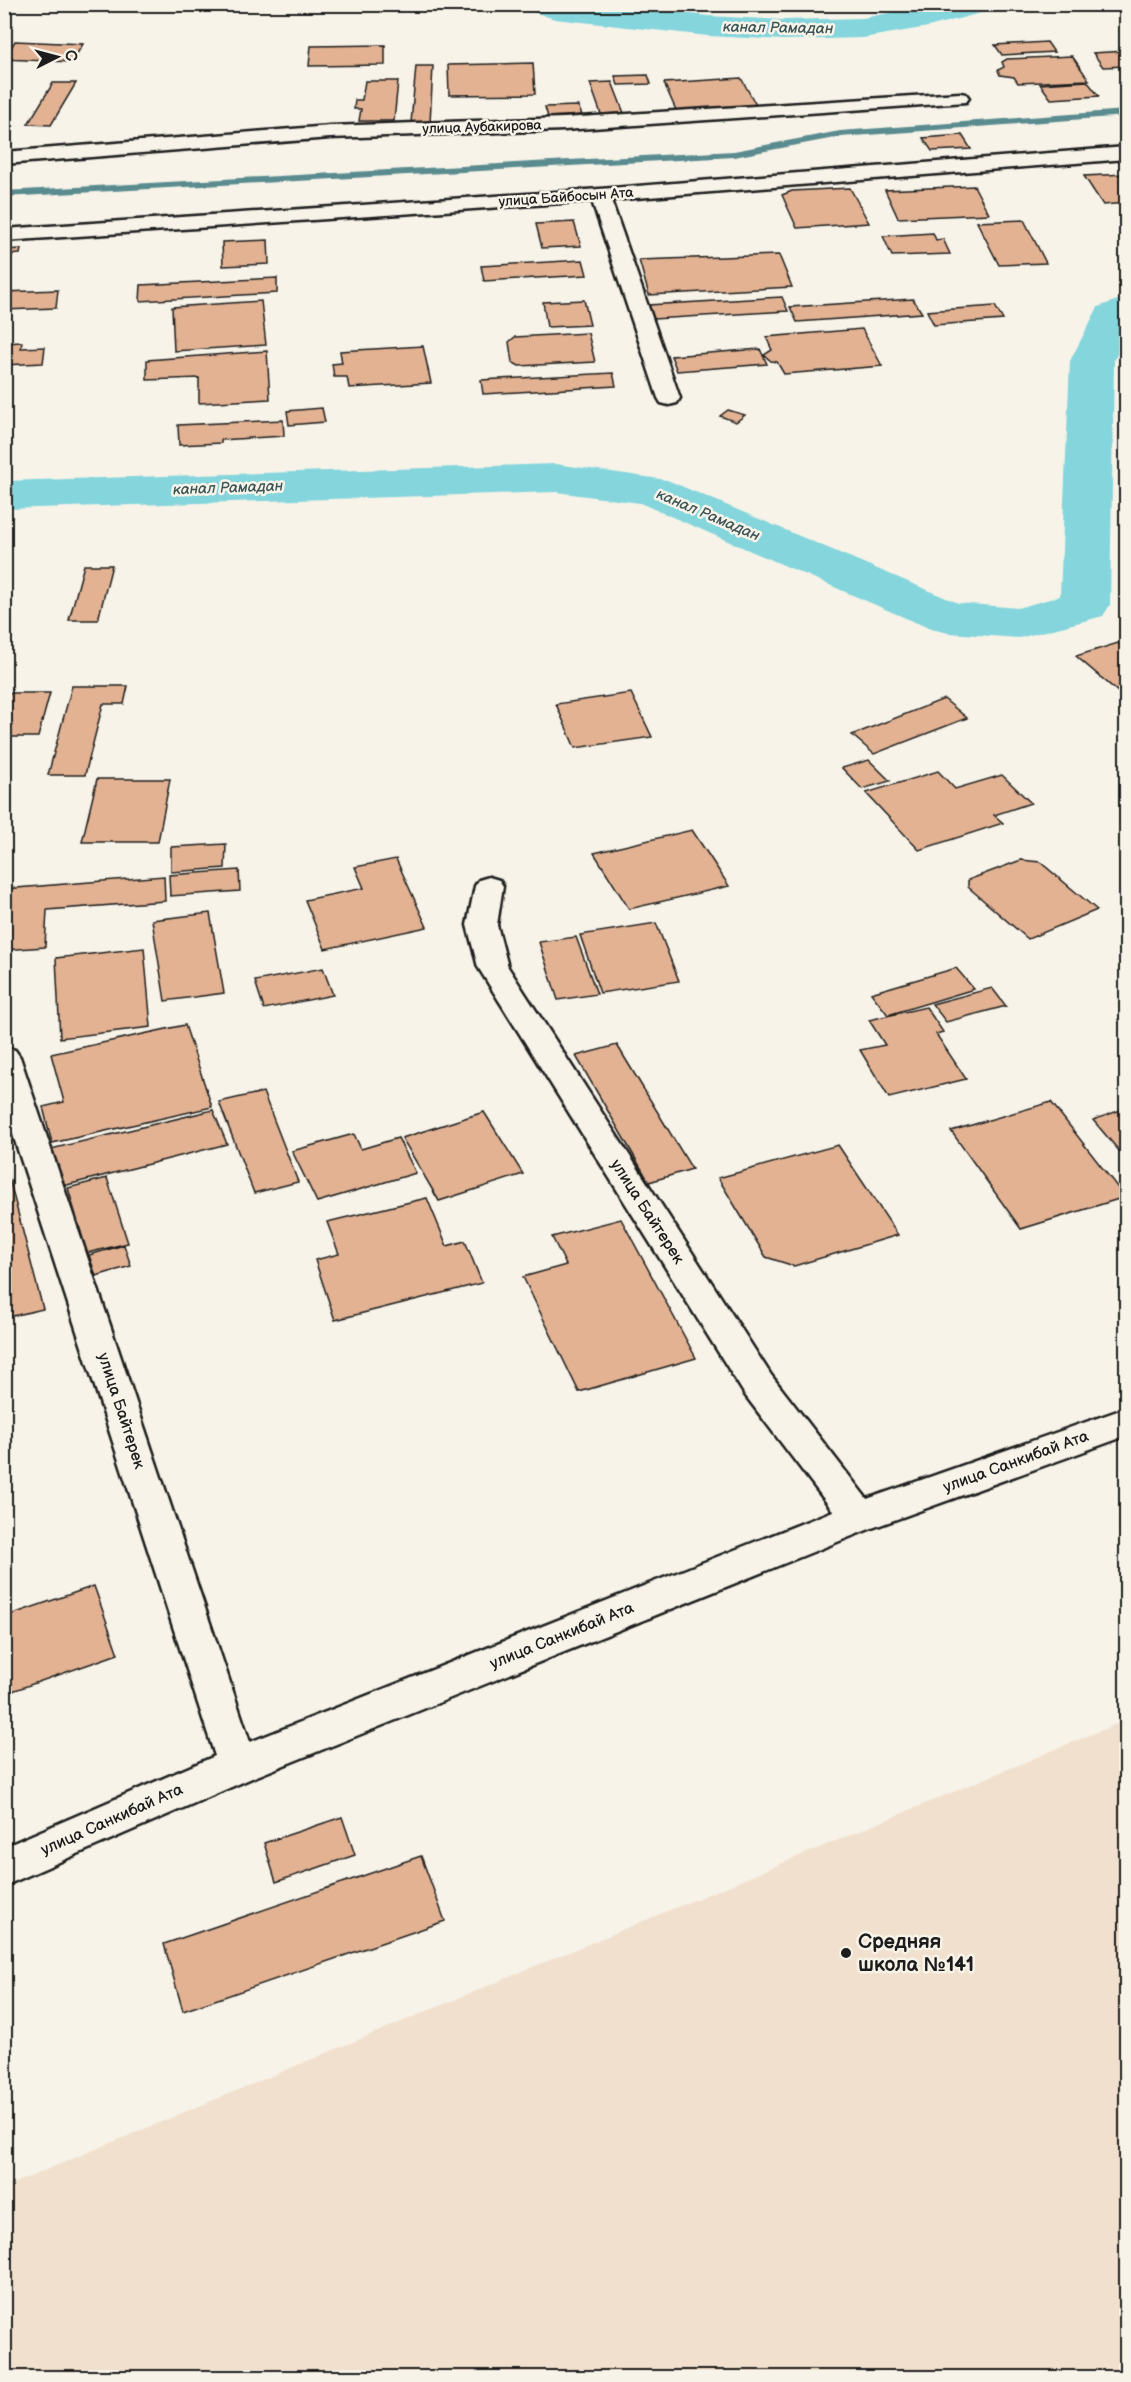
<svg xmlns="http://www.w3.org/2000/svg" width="1131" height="2382" viewBox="0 0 1131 2382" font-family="'Balsamiq Sans',sans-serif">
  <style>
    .built { fill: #f1e0ce }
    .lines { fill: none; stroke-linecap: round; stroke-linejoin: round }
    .stream { fill: #5a8b8f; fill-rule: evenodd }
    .canal { fill: #84d5dc; fill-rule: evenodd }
    .building { fill: #e2b293; stroke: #1c1c1c; stroke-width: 1.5 }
    .minor-casing { stroke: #1c1c1c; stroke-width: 5 }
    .minor { fill: #f7f3e8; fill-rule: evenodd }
    .poi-dot { fill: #1c1c1c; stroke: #f7f3e8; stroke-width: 2 }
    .labels { text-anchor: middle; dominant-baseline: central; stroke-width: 5; stroke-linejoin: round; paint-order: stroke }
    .far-street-label { font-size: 14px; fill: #1c1c1c; stroke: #f7f3e8 }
    .far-water-label { font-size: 15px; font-style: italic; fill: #3b5456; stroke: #f7f3e8 }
    .street-label { font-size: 16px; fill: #1c1c1c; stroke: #f7f3e8 }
    .near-poi-label { font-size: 20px; font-weight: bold; fill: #1c1c1c; stroke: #f7f3e8; text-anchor: start }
  </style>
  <rect width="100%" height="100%" fill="#f7f3e8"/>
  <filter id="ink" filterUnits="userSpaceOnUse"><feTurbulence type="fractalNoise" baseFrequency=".0167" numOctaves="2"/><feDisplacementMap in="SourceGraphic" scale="12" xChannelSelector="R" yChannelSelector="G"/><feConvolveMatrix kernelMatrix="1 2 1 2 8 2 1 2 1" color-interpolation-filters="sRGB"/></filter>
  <g filter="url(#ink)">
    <path class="built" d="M1126,1720V2377H5V2187Z"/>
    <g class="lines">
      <path class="stream" d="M1126,110V116L840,137L734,157L4,197V191L734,151L840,131Z"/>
      <path class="canal" d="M525,4H607L708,16L784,20L863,18L935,4H993L988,11L928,27L863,38L784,40L708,36L555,19L530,11Z
        M1126,297V333L1114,361L1110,605L1103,616L1019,638L949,633L931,629L640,503L556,492L4,509V481L556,464L667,480L958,603L1018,608L1060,596L1070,361L1098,307Z"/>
    </g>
    <path class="building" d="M15,41L83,44L72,62L4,59Z
      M1047,42L1054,52L1002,55L995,45Z
      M385,45V65L309,66L311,46Z
      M1126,51V66L1103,67L1093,53Z
      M1072,56L1089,80L1018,83L1014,77L1000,75L998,70L1004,67L1002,62L1007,59Z
      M533,63L535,94L449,95L448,65Z
      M416,66H433L430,123H411Z
      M648,75L651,84L618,85L615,76Z
      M741,78L756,105L676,110L664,83Z
      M365,81H398L394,121H359L361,109H354L355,100H362Z
      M1087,81L1099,96L1051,99L1040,84Z
      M612,82L624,113L601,114L590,83Z
      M53,83H76L51,125L28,124Z
      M578,106L582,115L548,117L545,107Z
      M962,135L971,149L932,151L923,138Z
      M1126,174V203L1103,205L1084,176Z
      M974,186L989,214L898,218L885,190Z
      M850,188L869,223L797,228L782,195L792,191Z
      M1024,220L1046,263L999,265L977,222Z
      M574,222L581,246L542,248L536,224Z
      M933,233L936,240L943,239L950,254L892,256L883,236Z
      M268,240L269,264L223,266L222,242Z
      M21,249L20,254L4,255V250Z
      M779,255L792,287L649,295L639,260Z
      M583,260L587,275L484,281L481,266Z
      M277,278V293L140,301L141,285Z
      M58,290L56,308L4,310V292Z
      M782,297L788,311L653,319L648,305Z
      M913,299L922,313L797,322L790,307Z
      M584,300L590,325L547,327L543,302Z
      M261,301L266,345L174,351L172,307Z
      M995,306L1003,320L934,325L927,311Z
      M862,329L882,366L784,374L777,362L771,361L764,355L772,350L766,337Z
      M588,333L595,362L519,366L512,362L509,342L515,337Z
      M22,342L21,348L45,347L43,363L4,365V343Z
      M423,346L431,383L349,388L347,377H334L332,364L342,363L340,351Z
      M760,349L767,364L677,371L671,356Z
      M267,351L270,399L199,403V378L147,380V360Z
      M613,373L616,386L483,394L481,380Z
      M322,408L325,422L289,425L287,411Z
      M728,410L745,415L736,422L720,416Z
      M283,420L284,436L221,440V443L179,445L178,425Z
      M84,565H112L98,620H69Z
      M1118,643L1126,650V696L1124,697L1076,656Z
      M72,686H128L124,704H103L85,775H48Z
      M4,693H50L38,737H4Z
      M631,693L652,737L575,748L556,704Z
      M944,699L967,718L874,754L852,735Z
      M869,760L890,781L862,789L842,768Z
      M938,771L955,789L1002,775L1031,803L994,815L1003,823L919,850L866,793Z
      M97,779H170L158,842H82Z
      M692,830L729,886L629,909L594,853Z
      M226,844L225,868L171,872V847Z
      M396,859L427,927L325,949L305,900L364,888L355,867Z
      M1021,860L1040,862L1097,910L1028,939L968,887V880Z
      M239,870L240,891L170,896L169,875Z
      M164,876L165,901L47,910L45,947L4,950V889Z
      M210,913L224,993L165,1001L152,920Z
      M656,923L679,981L600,993L580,935Z
      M576,937L597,994L558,1000L539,942Z
      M144,948L151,1027L60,1038L56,958Z
      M323,968L333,995L264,1009L255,981Z
      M956,968L974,989L888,1015L871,993Z
      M992,988L1006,1006L946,1022L932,1004Z
      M926,1007L943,1032L936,1034L966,1079L889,1098L860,1050L885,1045L869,1020Z
      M185,1025L212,1107L52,1143L43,1107L64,1102L51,1054Z
      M617,1045L692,1169L649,1182L576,1056Z
      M263,1092L298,1182L254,1193L219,1102Z
      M1051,1102L1125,1197L1021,1229L951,1131Z
      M1126,1108V1159L1093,1120Z
      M213,1110L227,1144L63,1186L51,1149Z
      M484,1112L523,1174L439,1201L402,1138Z
      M354,1134L361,1149L398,1138L416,1173L317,1202L292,1151Z
      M838,1145L898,1235L794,1266L766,1257L718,1178Z
      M4,1159L43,1309L4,1318Z
      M107,1178L128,1243L87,1253L68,1188Z
      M427,1198L447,1246L465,1241L482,1283L335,1320L315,1260L339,1254L327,1222Z
      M621,1219L696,1358L579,1392L523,1277L566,1265L552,1237Z
      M124,1245L131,1266L96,1276L89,1255Z
      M94,1586L118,1654L4,1694V1617Z
      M342,1817L355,1855L276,1882L264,1843Z
      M421,1856L445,1921L183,2011L164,1944Z"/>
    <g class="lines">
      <defs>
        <path id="minor" d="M960,93L966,94L969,98L966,102L564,130L330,138L4,164V152L330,126L564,118Z
          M1126,147V159L611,200L680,398L677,403L669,405L661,403L658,398L592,201L4,241V229L600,189Z
          M489,877L499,880L503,886L497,925L508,967L771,1375L867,1499L1126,1408V1436L872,1528L252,1778L4,1886V1847L215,1756L4,1107V1047L15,1050L20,1057L250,1742L833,1511L745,1395L478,967L467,925L475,886L479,880Z"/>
      </defs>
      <use href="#minor" class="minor-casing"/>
      <use href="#minor" class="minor"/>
    </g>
  </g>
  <circle class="poi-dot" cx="846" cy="1953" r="6"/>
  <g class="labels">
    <g class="far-street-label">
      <text transform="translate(482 127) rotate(-2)">улица Аубакирова</text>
      <text transform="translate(566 197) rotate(-4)">улица Байбосын Ата</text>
    </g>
    <g class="far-water-label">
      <text transform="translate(778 28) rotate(1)">канал Рамадан</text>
      <text transform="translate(228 488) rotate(-2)">канал Рамадан</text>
      <text transform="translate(708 515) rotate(23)">канал Рамадан</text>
    </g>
    <g class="street-label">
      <text transform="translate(647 1212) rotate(57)">улица Байтерек</text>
      <text transform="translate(121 1411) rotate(72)">улица Байтерек</text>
      <text transform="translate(1016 1462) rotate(-20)">улица Санкибай Ата</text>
      <text transform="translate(562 1636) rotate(-22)">улица Санкибай Ата</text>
      <text transform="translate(112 1820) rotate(-24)">улица Санкибай Ата</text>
    </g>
    <g class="near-poi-label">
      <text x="858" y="1942">Средняя<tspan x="858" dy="23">школа №141</tspan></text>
    </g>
  </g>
  <rect width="1131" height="2382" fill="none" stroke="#f7f3e8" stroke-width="24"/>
  <rect x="12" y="12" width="1107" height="2358" fill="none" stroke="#1c1c1c" stroke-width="2" filter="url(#ink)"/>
  <g transform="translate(57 57) rotate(84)" stroke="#f7f3e8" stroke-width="4.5" paint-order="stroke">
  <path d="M0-4.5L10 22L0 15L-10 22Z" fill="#1c1c1c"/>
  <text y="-9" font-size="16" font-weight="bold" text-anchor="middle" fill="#1c1c1c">С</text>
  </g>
</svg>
